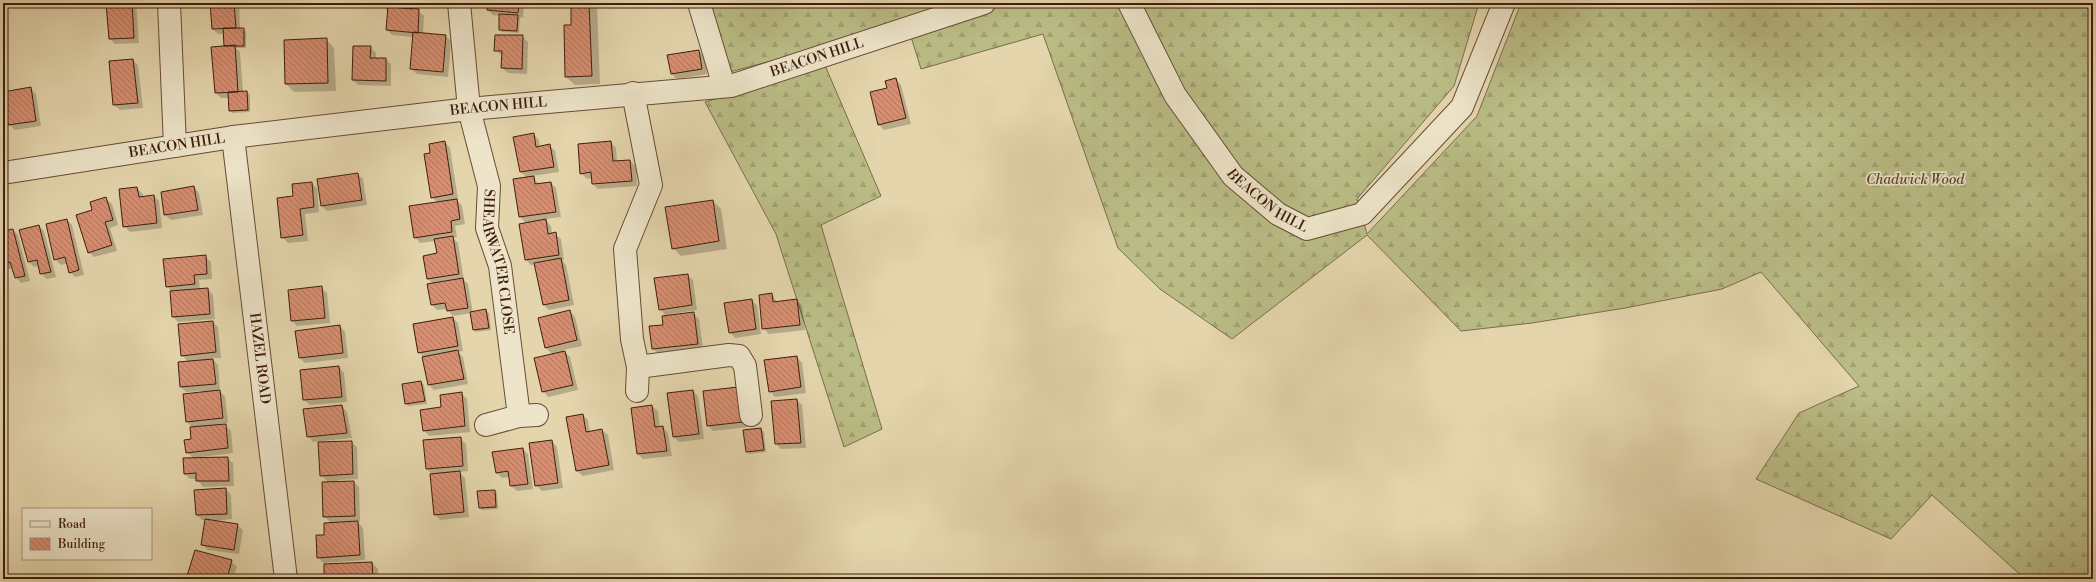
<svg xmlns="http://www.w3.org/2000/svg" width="2096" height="582" viewBox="0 0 2096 582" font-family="'Libre Bodoni',serif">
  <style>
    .forest { fill: url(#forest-firs); stroke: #7c6c49 }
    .shadow { fill: #0003 }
    .building { fill: url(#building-back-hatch); stroke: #3f1d0d }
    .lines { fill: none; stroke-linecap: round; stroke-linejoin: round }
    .minor-casing { stroke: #684b35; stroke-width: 24 }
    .minor { stroke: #ede4c9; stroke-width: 22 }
    .labels { text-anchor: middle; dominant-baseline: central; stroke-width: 3.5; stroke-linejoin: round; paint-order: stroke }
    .street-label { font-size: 14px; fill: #3f1d0d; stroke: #ede4c9 }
    .park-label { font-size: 14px; font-style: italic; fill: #5e452b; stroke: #ede4c9 }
  </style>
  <defs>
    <pattern id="forest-firs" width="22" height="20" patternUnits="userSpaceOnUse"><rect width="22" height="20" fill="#babc85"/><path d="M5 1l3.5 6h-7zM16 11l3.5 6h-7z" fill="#a1a172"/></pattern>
    <pattern id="building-back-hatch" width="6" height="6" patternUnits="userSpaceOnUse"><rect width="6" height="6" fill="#d88e70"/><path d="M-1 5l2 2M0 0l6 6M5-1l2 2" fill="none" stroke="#b1735a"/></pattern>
  </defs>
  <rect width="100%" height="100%" fill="#e4d5ac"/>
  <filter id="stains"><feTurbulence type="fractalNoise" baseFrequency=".005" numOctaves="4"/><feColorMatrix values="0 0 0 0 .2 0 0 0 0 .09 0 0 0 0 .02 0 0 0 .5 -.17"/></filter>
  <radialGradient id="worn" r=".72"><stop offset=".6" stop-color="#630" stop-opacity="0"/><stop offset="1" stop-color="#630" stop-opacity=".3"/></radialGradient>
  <path class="forest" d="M691,3H1479L1454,86L1357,199L1367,234L1477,116L1521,3H2093V579H2025L1932,495L1891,539L1756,479L1799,413L1859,386L1761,272L1722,289L1625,308L1532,323L1461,331L1367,235L1232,339L1160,289L1118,248L1043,34L921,69L908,27L820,48L726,73Z
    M824,63L881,196L821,225L882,429L844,447L776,234L705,102L787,78Z"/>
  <path class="shadow" d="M107,3H136L139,43L115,44L110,39Z
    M211,3H239L240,29L246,31V48H236L240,52L243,92H247L250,95V112L232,113L230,110L229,98H221L216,93L226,47L225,34H218L213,29Z
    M382,3H418L417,10L424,16L423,34L445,36L451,41L448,77L417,74L411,69L414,37L392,35L387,30L388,11L382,6Z
    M488,3H524L523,18L520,17L519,33L502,32L500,29V16L493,15L488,10Z
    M572,3H595L597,5L600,84L575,85L566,77L565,26H572Z
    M522,36L528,42L527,74L508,73L502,68L503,56L495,50Z
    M326,39L334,48L336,91L294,92L286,84Z
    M370,47L376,53V59H386L391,64V86L358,85L353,80Z
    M699,51L704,57L707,74L677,79L672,74Z
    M133,60L138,65L143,108L120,110L114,105Z
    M896,79L901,85L911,124L884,130L879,125L871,93L888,89Z
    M30,88L36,94L41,126L15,130L9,125L4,93Z
    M533,134L539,140L540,147L549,145L555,151L559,172L532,176L539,184L551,183L556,188L561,217L545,219L551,226L552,234H555L561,239L564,260H562L566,265L574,305L549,310L544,305L536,264L531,265L526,260V223L520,217L527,178L521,172L515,138Z
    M445,142L450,148L458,199H456L462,206L465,224L455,226L457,237L453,238L458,243L464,280L468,284L473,313L486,311L489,313L491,330L476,332L474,330L471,313L453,316L447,309L437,310L432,305L433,284L428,279L438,254L435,241L420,243L415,237L438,203L432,197V154Z
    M611,142L616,148L617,162L630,161L636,166L637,186L598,189L593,184L592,178L587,179L581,173Z
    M357,174L363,179L367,205L327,211L322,206Z
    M311,183L317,188L319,212L305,214L308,241L288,243L282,237L294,197Z
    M194,187L199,193L203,215L171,220L165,215Z
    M137,188L143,194V197L154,196L159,201L162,228L130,232L124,226Z
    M106,199L112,204L118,225L110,228L117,251L94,257L89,252L93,211Z
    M713,201L721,209L727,249L681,256L673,248Z
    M67,220L72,225L84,275L75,277L70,272L68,263L61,265L55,259Z
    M39,226L44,231L56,277L47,279L41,274L39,266L34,267L28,261Z
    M13,230L18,235L30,281L21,283L16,277L13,268L5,270L3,267V232Z
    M205,256L211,262L212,279L199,280L200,290L208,289L213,295L215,319L178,322L173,317L172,292L167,286Z
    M687,275L693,280L697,310L665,315L660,309Z
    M321,288L327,293L330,323L297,326L292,321L289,291Z
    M772,294L777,302L797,300L802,306L805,330L769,334L763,328Z
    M751,300L757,305L761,334L735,338L730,332Z
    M570,311L575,317L582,346L563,350L570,357L578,390L548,397L543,391L553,355L546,348L539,319Z
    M693,313L699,319L703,349L659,354L653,349L650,327L664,325Z
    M453,318L458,323L463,351L458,352L463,357L468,384L434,390L429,385L423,357L419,352Z
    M213,322L218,327L221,358H212L218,365L220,389L218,390L225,396L228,423L219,424V426L225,425L231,431L233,453L201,457L202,458H227L233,463L234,486L203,487L197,479H190L184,473L193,458L187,452L192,440L193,428L187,422L201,393V391L186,392L181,387L188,362L182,355Z
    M340,326L345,332L348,358L305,363L300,358Z
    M797,357L802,363L806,393L775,397L770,391Z
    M339,367L344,373L347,402L310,405L304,400Z
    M421,382L424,385L427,404L408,406L406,404L403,385Z
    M693,391L698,396L704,439L679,442L674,437L668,394Z
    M461,393L467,399L470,432L429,436L424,430L443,408Z
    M743,393L748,427L713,431L708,426Z
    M797,400L802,405L806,448L781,449L776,444Z
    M342,406L347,412L352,438L313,442L308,436Z
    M652,406L658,411L660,428L663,427L668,433L672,456L643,459L638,454L632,408Z
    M583,415L588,420L590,432L602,430L608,435L614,470L583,476L577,471L567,418Z
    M761,429L764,432L766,452L749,454L747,452Z
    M460,438L466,444L468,471L459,472L465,478L469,517L440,520L435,514L432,475L427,469Z
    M552,441L557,447L563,488L542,491L536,485Z
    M351,442L357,447L358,479L338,480V482H354L359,487L360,521H357L363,528L365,560L323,563L318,557L332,524L324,516L328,482L321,475Z
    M523,449L528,454L533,489L517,491L511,486L510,477L502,478L496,472Z
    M226,489L231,495L232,519L213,521L237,525L243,530L239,554L208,550L202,544L206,520H202L197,515Z
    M495,491L497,493L498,509L482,510L480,508Z
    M231,561L237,567L233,579H192L188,576Z
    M372,563L378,569V579H325V565Z"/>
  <path class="building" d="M106,3H132L134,38L109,39Z
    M210,3H234L236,28L212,29Z
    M381,3H412V9L381,6Z
    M487,3H519L518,13L487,10Z
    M571,3H589L592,76L565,77L564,25H571Z
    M388,6L419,9L418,33L386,30Z
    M499,14L518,15L517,31L499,30Z
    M223,28H244V46H224Z
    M413,32L446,35L443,72L410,69Z
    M495,35H523L522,69L501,68L502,51H494Z
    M327,38L328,83L285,84L284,40Z
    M235,45L238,92L215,93L211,47Z
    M353,46H371L370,58H386V81L352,80Z
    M699,50L702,69L671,74L667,55Z
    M133,59L138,103L113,105L109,61Z
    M896,78L906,118L878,125L870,92L887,88L885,81Z
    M31,87L36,121L8,125L3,92Z
    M247,91L248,110L229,111L228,92Z
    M534,133L536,147L550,144L554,167L520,172L513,137Z
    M445,141L453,194L431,198L424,154L430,153L429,144Z
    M611,141L613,161L630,160L632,181L592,184L591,172L580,174L578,144Z
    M358,173L362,200L321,206L317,179Z
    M534,176L535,184L551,182L556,212L519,217L513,179Z
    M312,182L314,207L300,209L303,235L281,238L277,198L293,196L292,184Z
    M194,186L198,210L164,215L161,192Z
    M137,187L139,197L154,195L157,223L123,227L119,189Z
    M106,197L113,220L105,222L112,245L88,253L76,215L92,210L90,202Z
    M457,199L460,219L451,221L452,232L414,238L409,206Z
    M713,200L719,241L672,249L665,207Z
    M67,219L79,270L69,273L65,257L54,260L46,224Z
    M546,219L548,234L556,232L559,255L525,260L519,224Z
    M39,225L51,272L40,274L37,260L28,262L19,230Z
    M13,229L25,276L15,278L10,262L3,264V231Z
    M453,236L459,274L427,279L423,256L437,253L434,239Z
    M206,255L207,274L194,275L195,284L166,287L163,259Z
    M561,258L569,300L543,305L534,263Z
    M688,274L692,305L659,310L654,278Z
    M463,278L468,308L447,311L445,303L431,305L427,284Z
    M322,286L325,318L291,321L288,290Z
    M208,288L210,314L172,317L170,291Z
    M772,293L773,302L797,299L800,325L762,329L759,295Z
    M752,299L756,329L729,333L724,303Z
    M486,309L489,328L473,330L470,312Z
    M570,310L577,340L545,348L538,318Z
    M694,312L698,344L652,349L649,326L663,325L662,316Z
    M453,317L458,346L418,353L413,324Z
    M213,321L216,352L181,356L178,324Z
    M340,325L343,353L299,358L295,331Z
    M458,350L464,379L428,385L422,357Z
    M565,351L573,385L542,392L534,358Z
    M797,356L801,387L769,392L764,360Z
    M213,359L216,384L180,387L178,362Z
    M339,366L342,397L303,400L300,370Z
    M421,381L425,401L405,404L402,384Z
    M738,387L743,422L707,426L703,391Z
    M220,390L223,418L186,422L183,394Z
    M693,390L699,434L673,437L667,393Z
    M462,392L465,426L423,431L420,410L441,407L440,395Z
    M797,399L801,443L775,444L771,401Z
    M342,405L347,433L307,437L303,409Z
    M652,405L655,427L663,426L667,451L637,454L631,408Z
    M583,414L586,432L602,429L609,465L576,471L566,417Z
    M226,424L228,448L186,453L184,440L191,439L190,427Z
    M761,428L764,450L746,452L743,430Z
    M461,437L463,466L426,469L423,440Z
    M552,440L558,483L535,486L529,443Z
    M352,441L353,474L320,476L318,442Z
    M523,448L528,484L510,486L508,471L496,473L492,452Z
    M228,457L229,481H196V473L184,474L183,458Z
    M460,471L464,512L434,515L430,474Z
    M354,481L355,516L323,517L322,482Z
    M226,488L227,514L196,515L194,490Z
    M495,490L496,507L479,508L477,491Z
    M205,519L238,524L234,550L201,545Z
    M358,521L360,555L317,558L316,535H324V523Z
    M195,550L232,560L227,579H199L187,576Z
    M372,562L373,579H324V564Z"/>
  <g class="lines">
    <defs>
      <g id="minor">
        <path d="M169,3L175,146"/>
        <path id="s1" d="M459,3L469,109L489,186L487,228L500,266L519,416"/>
        <path d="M699,3L724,86"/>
        <path id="s2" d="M1129,3L1175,95L1233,176L1278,214L1307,229L1362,214L1462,107L1504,3"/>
        <path d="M633,93L651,185L625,249L632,339L638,367L637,391"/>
        <path id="s3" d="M233,137L286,579"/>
        <path id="s4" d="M3,173L233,137L469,109L731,86L984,3"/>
        <path d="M638,367L729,355L739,356L745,366L751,415"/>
        <path d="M486,425L519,416L537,415"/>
      </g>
    </defs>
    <use href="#minor" class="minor-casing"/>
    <use href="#minor" class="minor"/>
  </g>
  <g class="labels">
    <g class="street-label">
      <text stroke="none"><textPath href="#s4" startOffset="824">BEACON HILL</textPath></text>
      <text stroke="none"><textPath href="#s4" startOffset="500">BEACON HILL</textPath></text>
      <text stroke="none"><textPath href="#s4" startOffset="176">BEACON HILL</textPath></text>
      <text stroke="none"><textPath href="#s2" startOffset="245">BEACON HILL</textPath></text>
      <text stroke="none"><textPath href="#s1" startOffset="263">SHEARWATER CLOSE</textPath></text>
      <text stroke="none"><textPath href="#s3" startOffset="223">HAZEL ROAD</textPath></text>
    </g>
    <g class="park-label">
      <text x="1915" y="180">Chadwick Wood</text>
    </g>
  </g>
  <rect width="2096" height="582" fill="none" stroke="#e4d5ac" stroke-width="16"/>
  <rect x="4" y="4" width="2088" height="574" fill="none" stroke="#3f1d0d" stroke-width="2"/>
  <rect x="8" y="8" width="2080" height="566" fill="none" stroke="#3f1d0d"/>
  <rect x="22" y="508" width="130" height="52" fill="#ede4c9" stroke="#a7947e"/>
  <rect x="30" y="521" width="20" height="6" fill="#ede4c9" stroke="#a7947e"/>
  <text x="58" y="528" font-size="12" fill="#3f1d0d">Road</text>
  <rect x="30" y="538" width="20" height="12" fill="url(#building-back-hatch)" stroke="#a7947e"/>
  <text x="58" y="548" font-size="12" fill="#3f1d0d">Building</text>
  <rect width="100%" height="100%" filter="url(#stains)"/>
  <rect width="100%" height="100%" fill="url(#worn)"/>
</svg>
